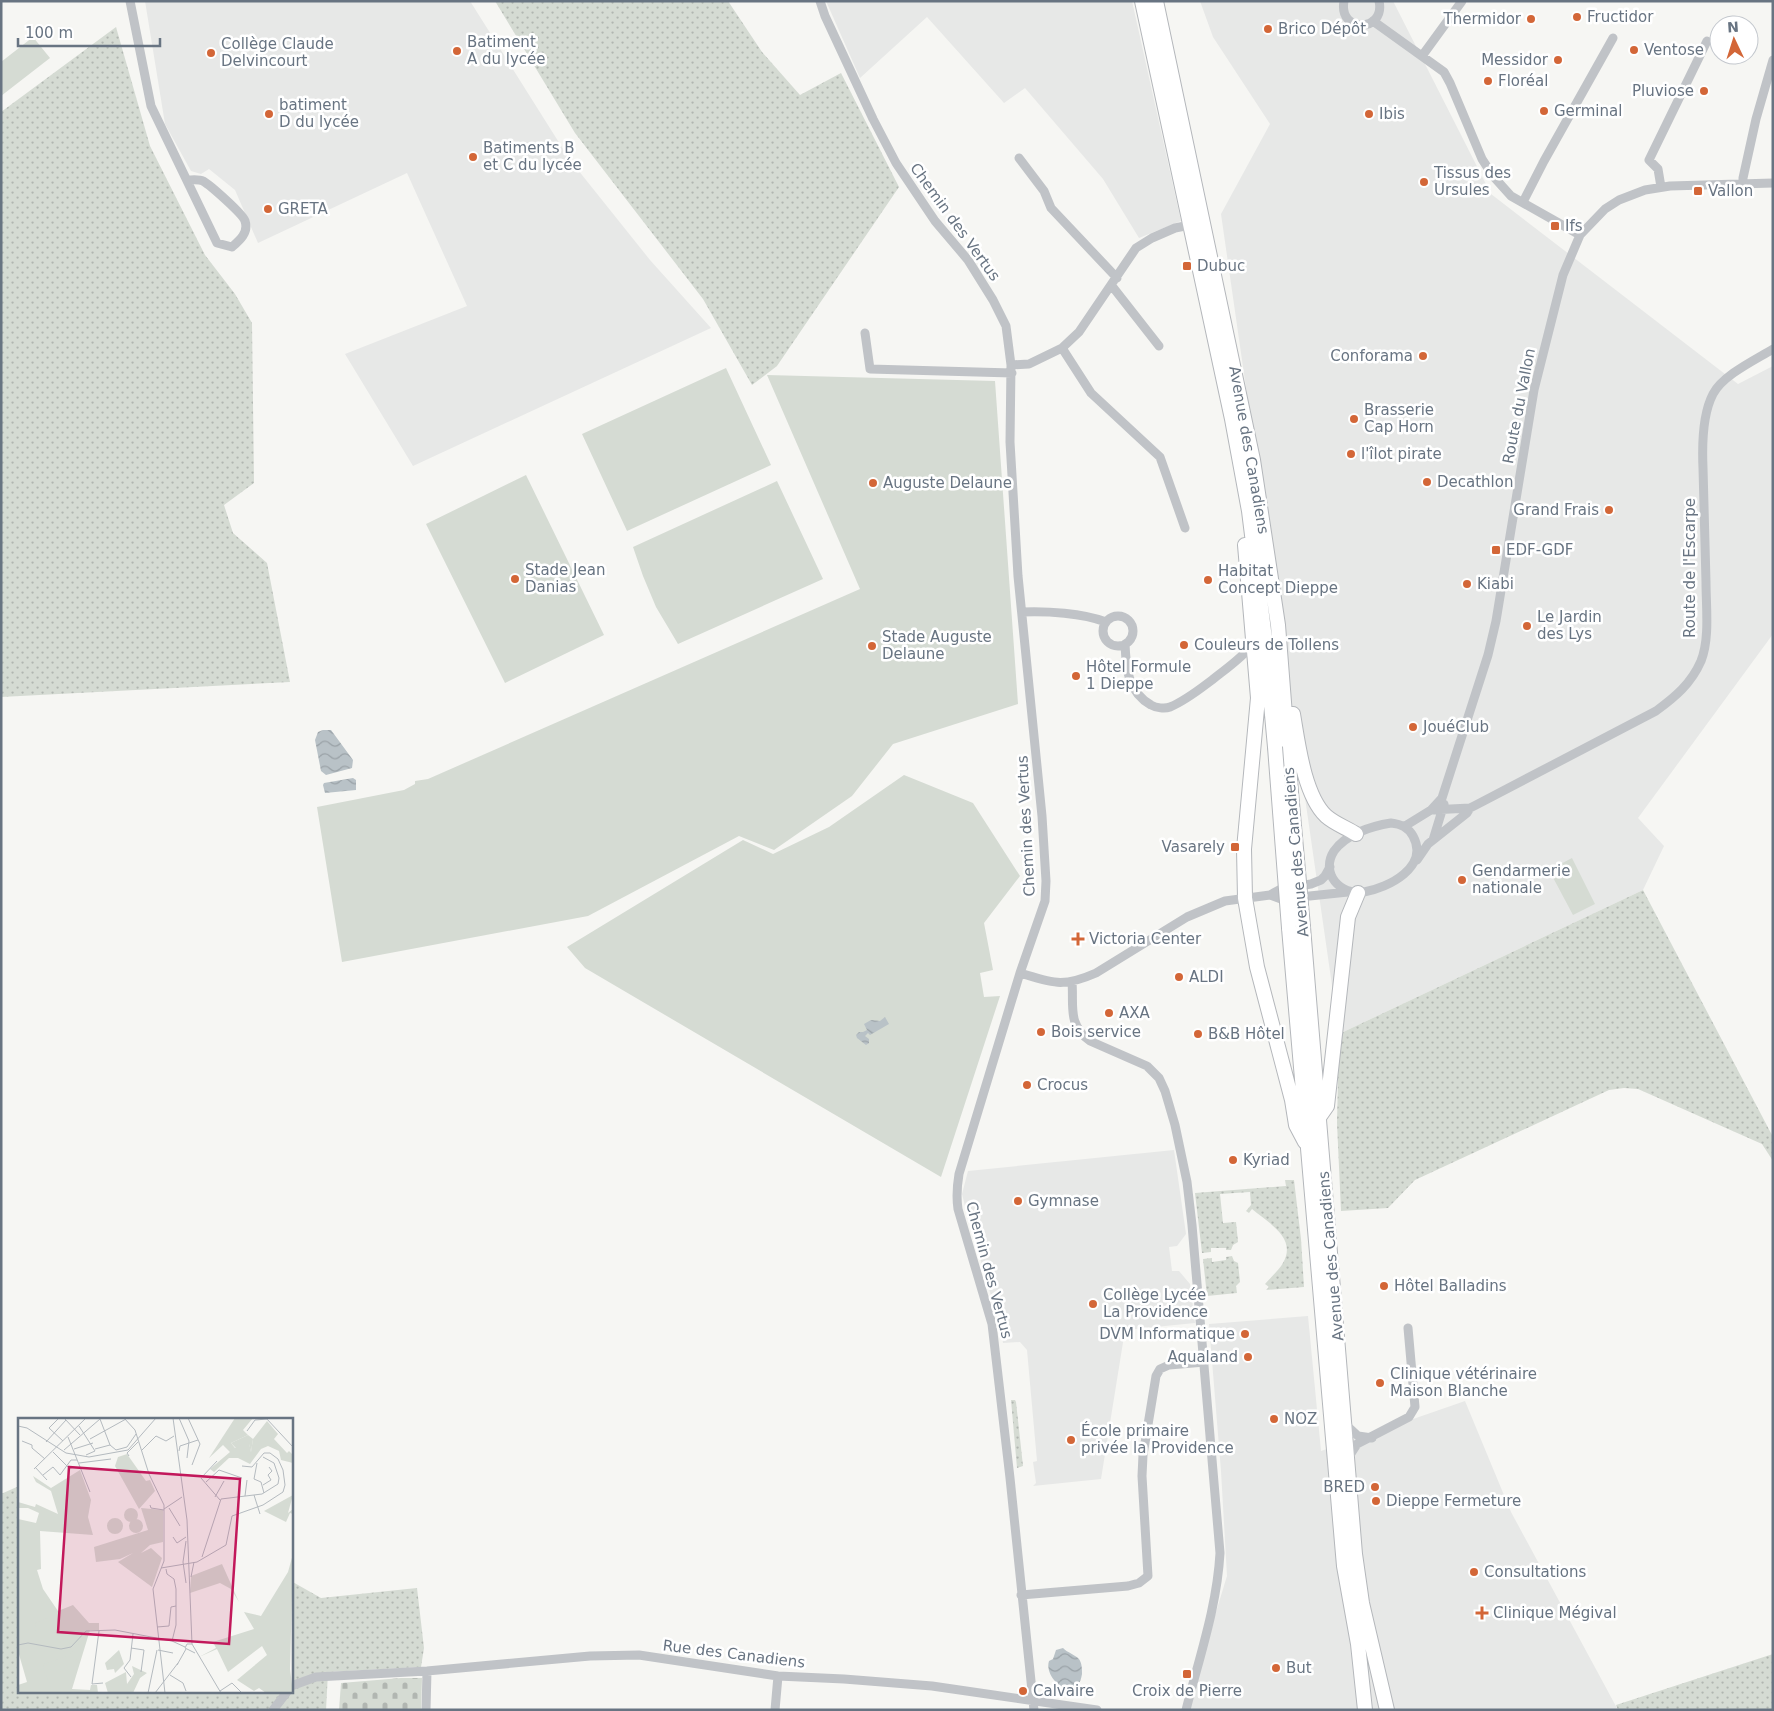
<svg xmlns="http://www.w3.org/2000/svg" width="1774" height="1711" viewBox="0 0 1774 1711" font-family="'DejaVu Sans',sans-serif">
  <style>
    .built { fill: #e7e8e7 }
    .grass { fill: url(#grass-dots) }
    .cemetery { fill: url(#cemetery-stones) }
    .park { fill: #d5dbd3 }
    .water { fill: url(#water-waves) }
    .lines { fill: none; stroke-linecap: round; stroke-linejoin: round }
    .primary-casing { stroke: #b4b7bb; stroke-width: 16 }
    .street { stroke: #c0c3c7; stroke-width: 9 }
    .primary { stroke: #fff; stroke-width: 14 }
    .primary-bridge-casing { stroke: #b4b7bb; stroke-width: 16; stroke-linecap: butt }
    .primary-bridge { stroke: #fff; stroke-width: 14 }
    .poi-dot { fill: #d36637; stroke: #fff; stroke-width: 2 }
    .labels { text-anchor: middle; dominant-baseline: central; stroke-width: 5; stroke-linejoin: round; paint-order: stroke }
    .poi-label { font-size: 15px; fill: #687482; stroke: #fff; text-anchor: start }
    .street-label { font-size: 15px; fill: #687482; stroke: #fff }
    .inset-road { fill: none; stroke: #b4babf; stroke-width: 1 }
    .view { fill: #c2185b; fill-opacity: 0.15; stroke: #c2185b; stroke-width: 2.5 }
    .inset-edge { fill: none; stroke: #687482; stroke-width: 2.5 }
  </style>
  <defs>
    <pattern id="grass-dots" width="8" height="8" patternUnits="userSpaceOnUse" patternTransform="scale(1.25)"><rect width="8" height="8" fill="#d5dbd3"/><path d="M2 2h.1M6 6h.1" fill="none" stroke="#b1b6b1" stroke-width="1.8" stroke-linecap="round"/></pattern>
    <pattern id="cemetery-stones" width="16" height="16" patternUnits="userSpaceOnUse" patternTransform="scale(1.25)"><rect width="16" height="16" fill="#d5dbd3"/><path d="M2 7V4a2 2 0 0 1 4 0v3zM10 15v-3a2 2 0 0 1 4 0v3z" fill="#b1b6b1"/></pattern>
    <pattern id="water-waves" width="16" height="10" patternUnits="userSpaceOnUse" patternTransform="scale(1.25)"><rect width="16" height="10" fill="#b9c2c7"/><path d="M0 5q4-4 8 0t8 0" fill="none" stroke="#9aa2a7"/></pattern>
  </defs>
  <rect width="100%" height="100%" fill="#f6f6f3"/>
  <path class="built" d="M145,1H470L570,160L650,260L711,328L413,466L345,354L467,306L407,173L258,243L235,190L209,169L201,174L191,171L165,124Z
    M826,1H1132L1181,221L1139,238L1103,179L1025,88L1004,103L927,17L860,78Z
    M1200,1H1393L1491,194L1738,384L1773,366V634L1638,818L1664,846L1643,890L1339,1034L1221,214L1270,124L1213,37Z
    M1174,1150L1186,1234L1177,1246L1169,1247L1172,1271H1179L1190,1284L1195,1323L1125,1330L1101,1479L1033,1486L1036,1483L1033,1462L1037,1461L1027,1350L1020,1342L1003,1343L1001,1330L965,1206L962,1194L968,1171Z
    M1308,1316L1321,1451L1465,1401L1511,1512L1618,1710H1186L1227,1576L1221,1471L1209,1324Z"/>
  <path class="grass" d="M495,1H728L762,52L800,95L841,73L899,187L777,366L752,385L703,299L575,133Z
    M116,27L150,146L205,255L235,294L252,323L254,483L224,505L233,533L267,563L290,682L1,697V112Z
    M1643,890L1773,1137V1161L1762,1144L1638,1089L1624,1088L1609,1090L1415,1180L1388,1208L1341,1211L1337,1123L1339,1034Z
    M1285,1180H1294L1301,1239L1304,1287L1266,1290L1269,1287L1265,1284C1271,1277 1279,1270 1283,1263C1297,1238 1270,1224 1252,1209L1249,1213L1246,1211L1251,1205L1250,1192L1220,1194L1223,1223L1236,1222L1238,1242L1233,1245L1231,1250H1226V1248H1211V1252L1202,1253L1195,1193L1286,1186Z
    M1232,1256L1234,1261L1238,1263L1240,1282L1236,1286L1237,1293L1207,1296L1203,1259L1212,1258V1262L1226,1260V1257Z
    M1011,1400H1015L1016,1402L1023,1466L1017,1468Z
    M19,1486V1692H291V1581L321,1598L417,1588L424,1648L421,1667L328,1672L326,1710H1V1494Z
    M1773,1654V1710H1618L1616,1705Z"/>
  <path class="cemetery" d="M401,1678H422L421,1710H339L341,1683Z"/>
  <path class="park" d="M33,37L50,58L1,96V62Z
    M726,368L771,465L627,531L582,434Z
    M767,375L995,381L1018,704L893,744L852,796L774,850L739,836L588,916L342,962L317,807L404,790L415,784V781L428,779L860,589Z
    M526,475L604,635L505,683L426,524Z
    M777,481L823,579L678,644L656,607L643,576L633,547Z
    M904,775L973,803L1020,876L984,923L993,970L980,973L984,997L1000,996L941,1177L585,968L567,947L743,840L773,854L829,827Z
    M1572,858L1595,904L1573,915L1549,870Z"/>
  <path class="water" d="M323,730H331L353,760L352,768L326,775L321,771L315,740L318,732Z
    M353,778L356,780V790L325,793L323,785L324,783Z
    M885,1017L889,1024L870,1035L868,1033L865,1036L869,1039V1043L866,1045L857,1038L856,1035L859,1032H863L867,1030L864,1024L871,1020L880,1021Z
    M1063,1648C1068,1653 1074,1654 1079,1659C1082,1664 1082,1668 1082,1674C1077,1707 1043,1679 1049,1661L1053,1659L1056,1650Z"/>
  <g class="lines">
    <defs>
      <path id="primary" d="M1142,1L1232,419L1249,511L1265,639L1275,747
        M1156,1L1253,460L1278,625L1291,792
        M1245,545L1258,698L1244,849L1245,898L1257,967L1292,1100L1296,1125L1305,1142
        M1293,714C1298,743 1304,795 1326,816C1335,824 1347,828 1356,834
        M1303,927L1355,1554L1362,1603L1387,1710
        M1289,928L1344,1566L1358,1644L1365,1710
        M1320,1116L1327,1106L1348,917L1358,893"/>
    </defs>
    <use href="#primary" class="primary-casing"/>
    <path class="street" d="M130,1L151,106L217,243L232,247C239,241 249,233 245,221C243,214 210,185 203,181C199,179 192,180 187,180
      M820,1L825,16L873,119L896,163L935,221L968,260L993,300L1006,326L1011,365L1010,442L1018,576L1042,816L1046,881L1045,901L1020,973L959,1174C957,1186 956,1196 958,1209L992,1324L1010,1478L1034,1710
      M1344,1C1338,34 1386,32 1379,1
      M1373,21L1444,72L1450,83L1482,159L1493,176L1511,196L1580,235
      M1422,56L1462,1
      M1019,158L1044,191L1051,208L1117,278
      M1743,184V178L1756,119L1773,60
      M1661,187L1658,169L1649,160L1707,41
      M1523,202L1544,161L1613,38
      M1112,286L1159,346
      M865,333L870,369L1012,373
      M1062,348L1091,393L1160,457L1185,528
      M1011,365L1029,364L1062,348L1079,332L1136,248L1152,238L1175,228L1190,225
      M1022,612C1047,611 1082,613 1106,622
      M1103 631a15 15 0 1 1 30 0a15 15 0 1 1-30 0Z
      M1125,644C1126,669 1128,692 1151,705C1156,708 1165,709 1170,707C1185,701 1200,689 1212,680C1227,668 1242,658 1253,644
      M1431,810L1470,808L1476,805L1656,711C1675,697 1691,684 1701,661C1710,638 1706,607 1706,582C1705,544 1704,506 1703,468C1702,445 1702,415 1713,394C1723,375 1755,360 1773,349
      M1391,823C1401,824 1408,827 1413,836C1430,867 1388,888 1364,892C1340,896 1320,873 1334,851C1346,834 1372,826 1391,823Z
      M1405,826L1431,810L1442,798L1488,655L1496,621L1534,390L1563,275L1580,235L1605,209L1619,200L1645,190L1670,186L1773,183
      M1433,840L1444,804
      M1417,860L1428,844L1467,813L1470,808
      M1270,895L1281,899L1348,892
      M1020,973C1053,983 1062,988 1096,973L1187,917L1225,901L1270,895L1281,889L1311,884L1321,880L1325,876L1330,867
      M1072,982C1074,1006 1067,1024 1090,1041L1147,1066L1159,1078L1165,1091L1175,1125L1187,1182L1192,1225L1220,1553C1217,1607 1199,1658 1186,1710
      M1345,1424L1358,1436L1372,1438
      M1348,1458L1357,1444L1409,1417L1415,1407L1408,1328
      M1021,1595L1128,1586L1139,1583L1148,1576L1142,1476L1143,1455L1156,1376L1160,1369L1169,1365L1205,1362
      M291,1686L316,1677L427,1671L590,1656L639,1655L778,1676L844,1679L932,1686L1097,1710
      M273,1710L287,1692
      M426,1710L427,1671
      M775,1710L778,1676"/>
    <use href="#primary" class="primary"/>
    <defs>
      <path id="primary-bridge" d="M1275,747L1289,928
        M1291,792L1303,927"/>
    </defs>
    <use href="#primary-bridge" class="primary-bridge-casing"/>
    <use href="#primary-bridge" class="primary-bridge"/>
  </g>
  <g class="poi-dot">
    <circle cx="1577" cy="17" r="5"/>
    <circle cx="1531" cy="19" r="5"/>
    <circle cx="1268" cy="29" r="5"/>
    <circle cx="1634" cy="50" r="5"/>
    <circle cx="457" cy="51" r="5"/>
    <circle cx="211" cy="53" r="5"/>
    <circle cx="1558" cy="60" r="5"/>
    <circle cx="1488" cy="81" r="5"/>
    <circle cx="1704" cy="91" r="5"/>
    <circle cx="1544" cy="111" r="5"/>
    <circle cx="269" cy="114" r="5"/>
    <circle cx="1369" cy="114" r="5"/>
    <circle cx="473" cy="157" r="5"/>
    <circle cx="1424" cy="182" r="5"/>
    <rect x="1693" y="186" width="10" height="10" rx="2.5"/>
    <circle cx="268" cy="209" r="5"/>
    <rect x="1550" y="221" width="10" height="10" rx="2.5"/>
    <rect x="1182" y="261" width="10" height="10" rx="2.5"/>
    <circle cx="1423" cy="356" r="5"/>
    <circle cx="1354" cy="419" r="5"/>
    <circle cx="1351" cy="454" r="5"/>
    <circle cx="1427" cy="482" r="5"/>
    <circle cx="873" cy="483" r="5"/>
    <circle cx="1609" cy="510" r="5"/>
    <rect x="1491" y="545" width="10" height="10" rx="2.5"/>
    <circle cx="515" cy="579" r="5"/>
    <circle cx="1208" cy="580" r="5"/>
    <circle cx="1467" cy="584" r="5"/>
    <circle cx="1527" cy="626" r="5"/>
    <circle cx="1184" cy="645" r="5"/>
    <circle cx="872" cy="646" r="5"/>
    <circle cx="1076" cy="676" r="5"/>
    <circle cx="1413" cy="727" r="5"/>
    <rect x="1230" y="842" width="10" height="10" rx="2.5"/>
    <circle cx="1462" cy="880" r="5"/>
    <path d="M1075.5 931.5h5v5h5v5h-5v5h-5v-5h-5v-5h5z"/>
    <circle cx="1179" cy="977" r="5"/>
    <circle cx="1109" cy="1013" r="5"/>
    <circle cx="1041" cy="1032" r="5"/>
    <circle cx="1198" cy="1034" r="5"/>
    <circle cx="1027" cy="1085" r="5"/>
    <circle cx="1233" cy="1160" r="5"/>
    <circle cx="1018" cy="1201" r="5"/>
    <circle cx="1384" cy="1286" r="5"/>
    <circle cx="1093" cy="1304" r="5"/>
    <circle cx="1245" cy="1334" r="5"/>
    <circle cx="1248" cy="1357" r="5"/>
    <circle cx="1380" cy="1383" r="5"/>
    <circle cx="1274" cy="1419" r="5"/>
    <circle cx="1071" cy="1440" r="5"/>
    <circle cx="1375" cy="1487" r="5"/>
    <circle cx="1376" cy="1501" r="5"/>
    <circle cx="1474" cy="1572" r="5"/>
    <path d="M1479.5 1605.5h5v5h5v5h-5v5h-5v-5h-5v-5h5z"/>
    <circle cx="1276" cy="1668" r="5"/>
    <rect x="1182" y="1669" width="10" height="10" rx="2.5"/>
    <circle cx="1023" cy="1691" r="5"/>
  </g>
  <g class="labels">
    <g class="poi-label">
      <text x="1587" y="17">Fructidor</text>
      <text x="1521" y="19" text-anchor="end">Thermidor</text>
      <text x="1278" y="29">Brico Dépôt</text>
      <text x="467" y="42">Batiment<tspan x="467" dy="17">A du lycée</tspan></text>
      <text x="221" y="44">Collège Claude<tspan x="221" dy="17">Delvincourt</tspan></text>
      <text x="1644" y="50">Ventose</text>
      <text x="1548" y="60" text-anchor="end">Messidor</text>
      <text x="1498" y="81">Floréal</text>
      <text x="1694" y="91" text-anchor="end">Pluviose</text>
      <text x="279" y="105">batiment<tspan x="279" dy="17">D du lycée</tspan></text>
      <text x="1554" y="111">Germinal</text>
      <text x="1379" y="114">Ibis</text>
      <text x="483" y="148">Batiments B<tspan x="483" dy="17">et C du lycée</tspan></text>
      <text x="1434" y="173">Tissus des<tspan x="1434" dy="17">Ursules</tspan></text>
      <text x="1708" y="191">Vallon</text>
      <text x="278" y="209">GRETA</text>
      <text x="1565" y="226">Ifs</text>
      <text x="1197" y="266">Dubuc</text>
      <text x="1413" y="356" text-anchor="end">Conforama</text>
      <text x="1364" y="410">Brasserie<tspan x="1364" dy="17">Cap Horn</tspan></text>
      <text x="1361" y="454">l'îlot pirate</text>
      <text x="1437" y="482">Decathlon</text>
      <text x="883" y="483">Auguste Delaune</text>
      <text x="1599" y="510" text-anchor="end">Grand Frais</text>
      <text x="1506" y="550">EDF-GDF</text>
      <text x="525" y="570">Stade Jean<tspan x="525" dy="17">Danias</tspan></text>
      <text x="1218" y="571">Habitat<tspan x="1218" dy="17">Concept Dieppe</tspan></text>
      <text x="1477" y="584">Kiabi</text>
      <text x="1537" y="617">Le Jardin<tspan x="1537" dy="17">des Lys</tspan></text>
      <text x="882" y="637">Stade Auguste<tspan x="882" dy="17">Delaune</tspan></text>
      <text x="1194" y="645">Couleurs de Tollens</text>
      <text x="1086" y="667">Hôtel Formule<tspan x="1086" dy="17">1 Dieppe</tspan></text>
      <text x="1423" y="727">JouéClub</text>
      <text x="1225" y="847" text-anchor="end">Vasarely</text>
      <text x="1472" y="871">Gendarmerie<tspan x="1472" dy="17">nationale</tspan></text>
      <text x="1089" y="939">Victoria Center</text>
      <text x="1189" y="977">ALDI</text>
      <text x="1119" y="1013">AXA</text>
      <text x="1051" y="1032">Bois service</text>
      <text x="1208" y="1034">B&amp;B Hôtel</text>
      <text x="1037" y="1085">Crocus</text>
      <text x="1243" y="1160">Kyriad</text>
      <text x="1028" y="1201">Gymnase</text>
      <text x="1394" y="1286">Hôtel Balladins</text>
      <text x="1103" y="1295">Collège Lycée<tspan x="1103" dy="17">La Providence</tspan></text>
      <text x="1235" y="1334" text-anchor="end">DVM Informatique</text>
      <text x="1238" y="1357" text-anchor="end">Aqualand</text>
      <text x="1390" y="1374">Clinique vétérinaire<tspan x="1390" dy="17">Maison Blanche</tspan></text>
      <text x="1284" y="1419">NOZ</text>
      <text x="1081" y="1431">École primaire<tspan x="1081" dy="17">privée la Providence</tspan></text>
      <text x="1365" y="1487" text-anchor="end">BRED</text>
      <text x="1386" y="1501">Dieppe Fermeture</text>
      <text x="1484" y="1572">Consultations</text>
      <text x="1493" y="1613">Clinique Mégival</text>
      <text x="1286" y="1668">But</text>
      <text x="1033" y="1691">Calvaire</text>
      <text x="1187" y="1691" text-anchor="middle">Croix de Pierre</text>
    </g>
    <g class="street-label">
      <text transform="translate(955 222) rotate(54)">Chemin des Vertus</text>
      <text transform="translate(1519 406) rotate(-79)">Route du Vallon</text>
      <text transform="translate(1249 450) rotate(80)">Avenue des Canadiens</text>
      <text transform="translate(1690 568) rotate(-90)">Route de l'Escarpe</text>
      <text transform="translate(1026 826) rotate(-93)">Chemin des Vertus</text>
      <text transform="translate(1296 852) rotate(-95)">Avenue des Canadiens</text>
      <text transform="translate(1331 1256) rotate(-95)">Avenue des Canadiens</text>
      <text transform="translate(989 1270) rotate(75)">Chemin des Vertus</text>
      <text transform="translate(734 1654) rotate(7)">Rue des Canadiens</text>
    </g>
  </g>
  <g transform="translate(18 1418)">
    <rect width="275" height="275" fill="#f6f6f3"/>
    <path d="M230,17L235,21L233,34L231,26L219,31L213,25ZM109,36L128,63L132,62L137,73L121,91L97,48L100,39ZM62,52L73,82L70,99L75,117L22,113L23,151L19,152L25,171L40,193L55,187L71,205H81V212H72L54,271L72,272L73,267H79L80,275H0V267L9,264L0,233V101L18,105L21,95L10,90H0V84L17,89L18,86L40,96L33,73L18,64L15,58L33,70ZM275,77L270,95L275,91V96L272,95L268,104L246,93ZM275,136L272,251L275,275H248L241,270L236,273L219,262L249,237L244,228L210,254L199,231L181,239L198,230L195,224L236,211L226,194L243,198L270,154ZM204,146L221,184L213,171L202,165L172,175L173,158ZM101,232L106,246L97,255L96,251L89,252L87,245ZM114,248L129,255L122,260L115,275H90L87,265L108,254L109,266L116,256Z" fill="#d5dbd3"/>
    <path d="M217,0H246H235L225,12L230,17L213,25L217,30L231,25L233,34L235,21L249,3L260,16L256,21L269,35L271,33L275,37V45L263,42L261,33L250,28L243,31L232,46L220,40H211L196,54L192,51L212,34L205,27L191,40ZM29,200L44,227L50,224L54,227L37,231L19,228L17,205ZM63,223L66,224L59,241L41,255L39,267L33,269L25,250L26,246L52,237Z" fill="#d5dbd3"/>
    <path d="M106 97a7 7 0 1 1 14 0a7 7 0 1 1-14 0ZM123,90L145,92V124L132,127L123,135L133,130L144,140L134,169L100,144L115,135L102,141L78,144L76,129L130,112ZM89 108a8 8 0 1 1 16 0a8 8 0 1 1-16 0ZM111 108a7 7 0 1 1 14 0a7 7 0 1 1-14 0Z" fill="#d5dbd3"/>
    <path class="inset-road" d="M41,0L31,10L45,23M46,0L62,17M106,0L117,12L131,56L146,87V143L135,171L147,275M155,0L169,102L174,226L203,275M161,0L171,23L169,40M170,0L182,26L174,47M248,0L275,29M82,1L92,27L98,32L109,29L118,16M0,8L9,10L48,35L71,39L110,32L138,0M61,8L77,33L68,37M229,13L237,2L249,1M50,19L72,74M72,21L108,1M4,23L14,27V30L27,41M28,24L48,2M56,31L75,25M77,31L92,27M46,32L82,1M124,32L138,18L148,23L156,18M161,33L162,28L180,22M35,34L50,49M111,38L109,35L120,24M61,45L93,41M239,45L236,61L243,64L246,75M17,49L29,62M16,51L68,0M25,57L35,49L42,57M42,57L53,42H59M184,59L199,43M183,60L202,82M188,64L201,52L224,60M245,67L253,62L250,57L254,53L251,49M236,77L242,96M227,78L229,62M197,79L206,63M132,87L133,90L146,92M151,90L162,108M146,91L164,79M155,119L159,125L168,119M168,123L165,144L168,165M184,139L203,81L244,76L260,66L261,60L256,45L245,39M143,150L179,144L208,127L214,98L245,87L265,74L267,67L265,52L260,41L252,35H246L234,49L224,48M148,151L149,156L156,161L158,171V207L154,223M173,159L176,144M139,209L151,208L153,189L158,188M81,213L74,266L85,265M174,226H169L167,230L177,235M0,227L10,225L43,231L53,229L68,213L97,212L154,223L167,229M113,230L126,232L123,254M140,232L155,235M159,247L168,231M152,257L165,265L168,273M113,259L106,250L112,242L115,216M202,273L214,265L224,275M130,275L139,232M137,275L160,245"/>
    <path class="view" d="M51,49L222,61L211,226L40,214Z"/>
    <rect width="275" height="275" class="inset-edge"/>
  </g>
  <rect width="1774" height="1711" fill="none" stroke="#687482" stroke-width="5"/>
  <g transform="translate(1734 40) rotate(356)"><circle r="24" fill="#ffffff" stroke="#c3c7cd"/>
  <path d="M0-4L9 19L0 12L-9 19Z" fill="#d36637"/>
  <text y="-8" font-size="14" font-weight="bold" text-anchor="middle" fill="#687482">N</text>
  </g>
  <path d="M18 38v8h142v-8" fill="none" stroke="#687482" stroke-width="2.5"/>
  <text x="25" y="38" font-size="15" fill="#687482" stroke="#ffffff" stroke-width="4" paint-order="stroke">100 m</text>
</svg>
